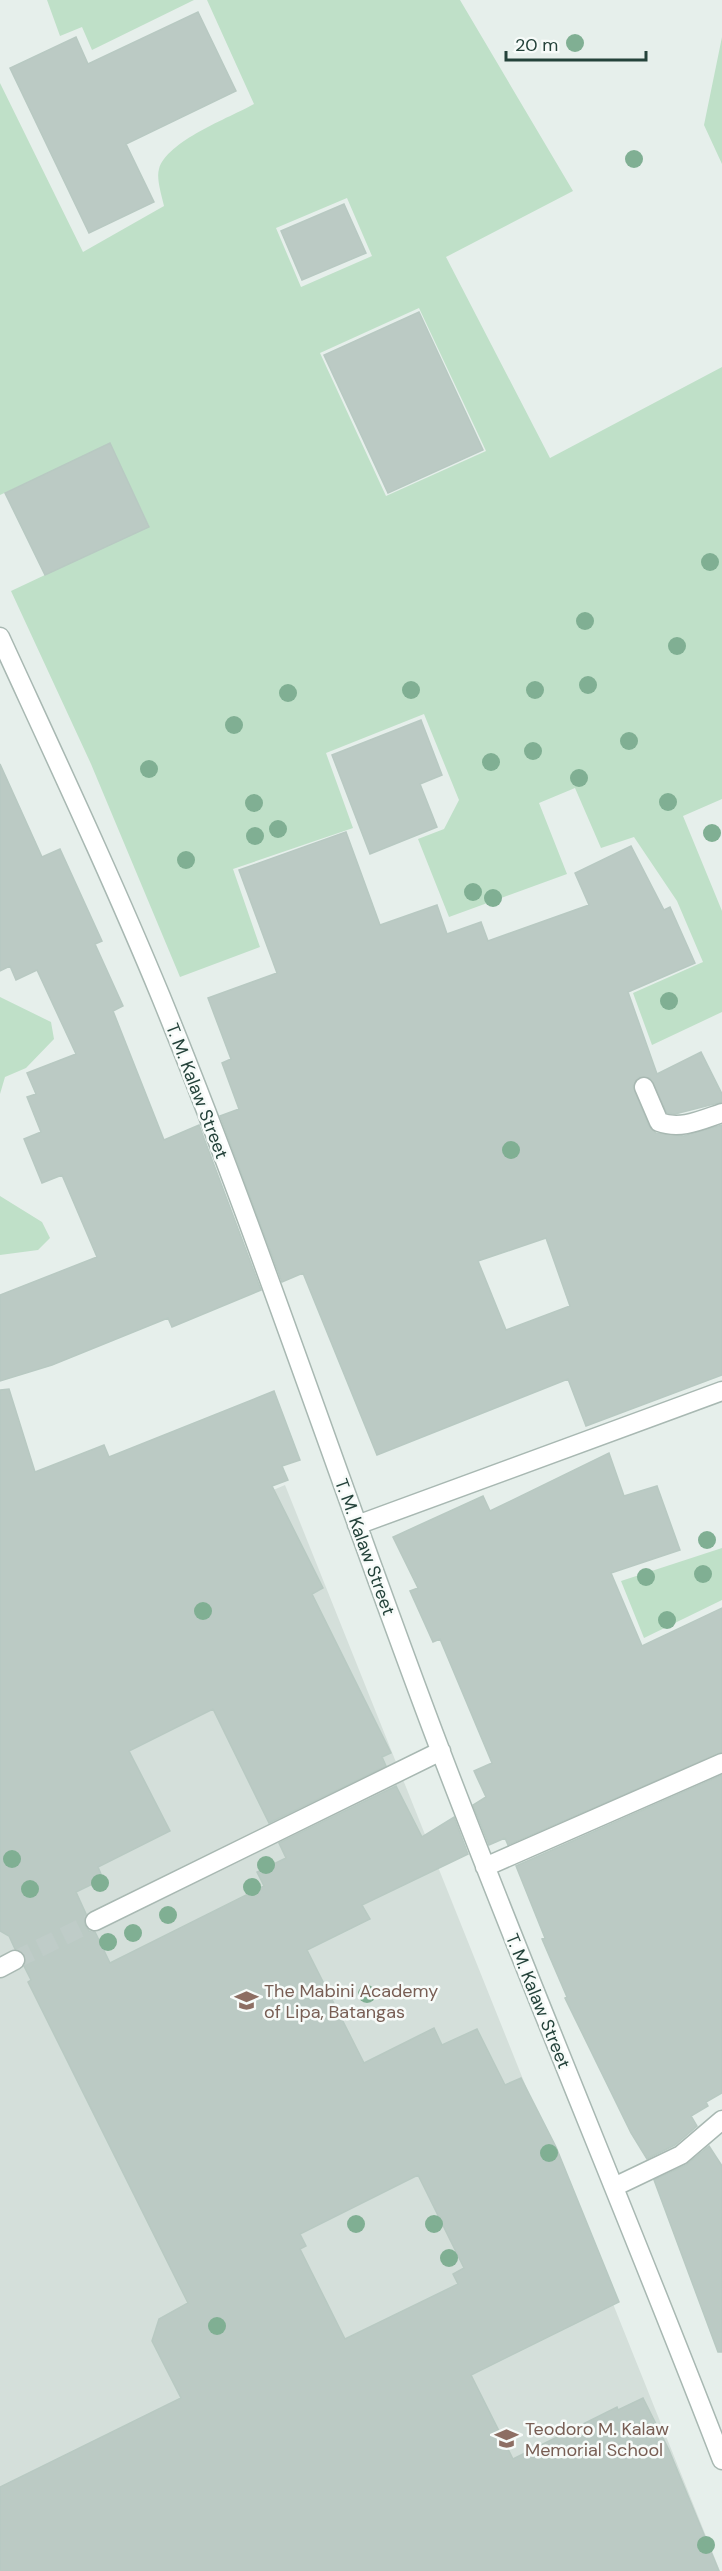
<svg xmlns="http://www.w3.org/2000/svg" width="722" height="2571" viewBox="0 0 722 2571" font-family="'DM Sans',sans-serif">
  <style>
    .built { fill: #d4dfda }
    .green { fill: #bfe0c8; fill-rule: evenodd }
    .building { fill: #bbcac4; stroke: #b8c9c2; stroke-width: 1.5; fill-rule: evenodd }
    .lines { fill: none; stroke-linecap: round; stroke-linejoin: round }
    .minor-tunnel { stroke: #bfccc8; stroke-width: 18; stroke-dasharray: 18 9; stroke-linecap: butt }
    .minor-casing { stroke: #a8b8b2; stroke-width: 21 }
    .minor { stroke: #fff; stroke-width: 18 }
    .tree { fill: #80af93 }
    .labels { text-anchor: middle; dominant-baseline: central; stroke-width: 5; stroke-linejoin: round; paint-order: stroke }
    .street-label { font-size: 18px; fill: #24423a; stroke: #f7fbf9 }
    .education-label { font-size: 18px; fill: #785e54; stroke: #f7fbf9; text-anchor: start }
  </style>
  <rect width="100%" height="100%" fill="#e6efeb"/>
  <path class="built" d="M104,1445L142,1546L285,1485L720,2571H0V1486Z"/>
  <path class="green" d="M47,0H194L92,50L82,27L60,36Z
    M207,0H460L573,191L446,257L550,458L722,367V799L683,816L722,911V1012L652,1045L633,993L703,962L677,901L634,837L601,848L575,788L539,803L567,874L449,917L418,839L444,829L459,800L424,714L326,753L353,828L233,869L260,947L180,977L91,764L11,591L149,526L110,444L0,495V83L83,252L164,206C162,196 156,179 159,169C167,141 229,118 254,104ZM347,198L372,256L301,287L276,228ZM419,308L486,451L386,496L320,353Z
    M722,37V164L704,125Z
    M0,997L51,1022L54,1039L26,1068L5,1077L0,1094Z
    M0,1196L42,1222L50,1238L38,1250L0,1255Z
    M722,1548V1600L644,1638L621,1581Z"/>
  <path class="building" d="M198,12L236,91L126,144L154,202L89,233L10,68L76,37L88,64Z
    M344,204L366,253L302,280L281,231Z
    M419,312L483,450L388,493L324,355Z
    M110,443L149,527L45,575L5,493Z
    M421,720L442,775L420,784L437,827L370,854L332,755Z
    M0,764L42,857L60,849L102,941L95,944L123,1006L113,1011L164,1140L199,1125L261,1290L172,1327L168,1318L52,1365L0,1381V1295L97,1257L62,1175L42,1183L24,1139L41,1132L27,1097L36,1094L27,1073L76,1054L37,970L16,980L10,966L0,971Z
    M346,832L380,925L437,905L447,934L481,922L488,941L589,905L575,873L631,846L664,910L670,907L695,963L628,992L657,1074L701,1052L722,1094V1102L675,1114L667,1113L650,1078L639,1077L633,1086L649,1126L656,1133L684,1136L722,1125V1375L586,1426L568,1379L377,1455L303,1273L282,1282L220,1116L239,1109L222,1063L231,1059L208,998L277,973L239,870ZM546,1238L570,1306L506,1330L478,1261Z
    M9,1389L35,1472L104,1445L109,1457L274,1391L300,1460L282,1466L288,1480L272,1486L323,1588L312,1594L391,1753L382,1757L386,1766L269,1823L213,1709L129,1751L170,1831L98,1867L103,1879L76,1892L86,1914L85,1925L89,1931L95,1932L110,1963L264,1886L257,1872L286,1858L279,1843L396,1786L422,1837L454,1817L468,1854L362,1905L370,1919L307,1950L364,2063L434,2028L442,2045L477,2029L505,2085L521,2078L556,2147L619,2302L471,2375L513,2459L617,2407L618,2410L643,2398L669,2450L719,2571H0V2487L181,2398L152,2341L159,2319L188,2303L28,1982L31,1980L24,1966L25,1955L15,1949L9,1936L0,1931V1390ZM418,2175L464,2268L453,2274L458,2284L345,2339L300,2249L306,2246L300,2234Z
    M609,1453L624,1496L657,1486L680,1550L611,1573L642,1646L722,1608V1752L508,1845L505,1838L489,1845L473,1805L486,1797L474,1771L492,1763L440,1639L433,1642L410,1591L418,1588L393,1537L483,1496L490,1511Z
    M722,1775V2093L706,2102L708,2106L691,2116L697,2126L675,2145L647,2159L631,2133L565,1998L567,1997L542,1939L545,1938L516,1866Z
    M709,2146L722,2166V2352H718L654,2180L686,2165Z"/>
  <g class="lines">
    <path class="minor-tunnel" d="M15,1960L95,1921"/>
    <defs>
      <path id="minor" d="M0,637C55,757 111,876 161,997C263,1247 346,1503 442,1755C532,1991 631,2224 722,2460
        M644,1087L659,1122C681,1130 701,1120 722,1113
        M357,1525L722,1391
        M485,1867L722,1763
        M95,1921L441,1751
        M0,1968L15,1960
        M614,2187L681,2155L722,2120"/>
    </defs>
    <use href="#minor" class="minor-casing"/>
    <use href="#minor" class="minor"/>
  </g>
  <g class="tree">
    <circle cx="575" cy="43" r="9"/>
    <circle cx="634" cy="159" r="9"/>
    <circle cx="710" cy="562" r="9"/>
    <circle cx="585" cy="621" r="9"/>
    <circle cx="677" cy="646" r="9"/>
    <circle cx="588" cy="685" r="9"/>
    <circle cx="411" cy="690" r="9"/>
    <circle cx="535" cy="690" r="9"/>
    <circle cx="288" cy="693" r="9"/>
    <circle cx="234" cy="725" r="9"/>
    <circle cx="629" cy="741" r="9"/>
    <circle cx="533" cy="751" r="9"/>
    <circle cx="491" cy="762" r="9"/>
    <circle cx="149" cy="769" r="9"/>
    <circle cx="579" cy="778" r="9"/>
    <circle cx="668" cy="802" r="9"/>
    <circle cx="254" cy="803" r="9"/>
    <circle cx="278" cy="829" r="9"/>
    <circle cx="712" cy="833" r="9"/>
    <circle cx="255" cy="836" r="9"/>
    <circle cx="186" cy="860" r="9"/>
    <circle cx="473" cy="892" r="9"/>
    <circle cx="493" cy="898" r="9"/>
    <circle cx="669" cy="1001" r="9"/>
    <circle cx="511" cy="1150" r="9"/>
    <circle cx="707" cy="1540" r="9"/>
    <circle cx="703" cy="1574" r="9"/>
    <circle cx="646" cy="1577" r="9"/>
    <circle cx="203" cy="1611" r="9"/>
    <circle cx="667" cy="1620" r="9"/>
    <circle cx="12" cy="1859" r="9"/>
    <circle cx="266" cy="1865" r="9"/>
    <circle cx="100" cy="1883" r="9"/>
    <circle cx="252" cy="1887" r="9"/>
    <circle cx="30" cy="1889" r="9"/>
    <circle cx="168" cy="1915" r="9"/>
    <circle cx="133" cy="1933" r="9"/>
    <circle cx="108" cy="1942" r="9"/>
    <circle cx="367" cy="1994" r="9"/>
    <circle cx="549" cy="2153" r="9"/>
    <circle cx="356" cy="2224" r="9"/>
    <circle cx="434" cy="2224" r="9"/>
    <circle cx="449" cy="2258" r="9"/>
    <circle cx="217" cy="2326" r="9"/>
    <circle cx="706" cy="2545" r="9"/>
  </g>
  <defs>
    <symbol id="school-bare" viewBox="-9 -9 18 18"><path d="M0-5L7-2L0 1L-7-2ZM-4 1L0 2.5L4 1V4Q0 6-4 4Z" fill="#8d6e63" stroke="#f7fbf9" stroke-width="2.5" paint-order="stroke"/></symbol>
  </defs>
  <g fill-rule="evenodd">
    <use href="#school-bare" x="230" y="1984" width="33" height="33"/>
    <use href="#school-bare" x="490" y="2422" width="33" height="33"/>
  </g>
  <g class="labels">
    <g class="street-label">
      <text transform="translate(197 1091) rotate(69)">T. M. Kalaw Street</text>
      <text transform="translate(365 1547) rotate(70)">T. M. Kalaw Street</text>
      <text transform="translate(538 2001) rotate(68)">T. M. Kalaw Street</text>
    </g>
    <g class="education-label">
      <text x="264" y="1991">The Mabini Academy<tspan x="264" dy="21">of Lipa, Batangas</tspan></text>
      <text x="525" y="2429">Teodoro M. Kalaw<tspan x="525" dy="21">Memorial School</tspan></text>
    </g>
  </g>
  <path d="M506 51v9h140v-9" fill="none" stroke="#24423a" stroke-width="3"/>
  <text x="515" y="51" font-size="18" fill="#24423a" stroke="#f7fbf9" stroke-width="4.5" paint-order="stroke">20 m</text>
</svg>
